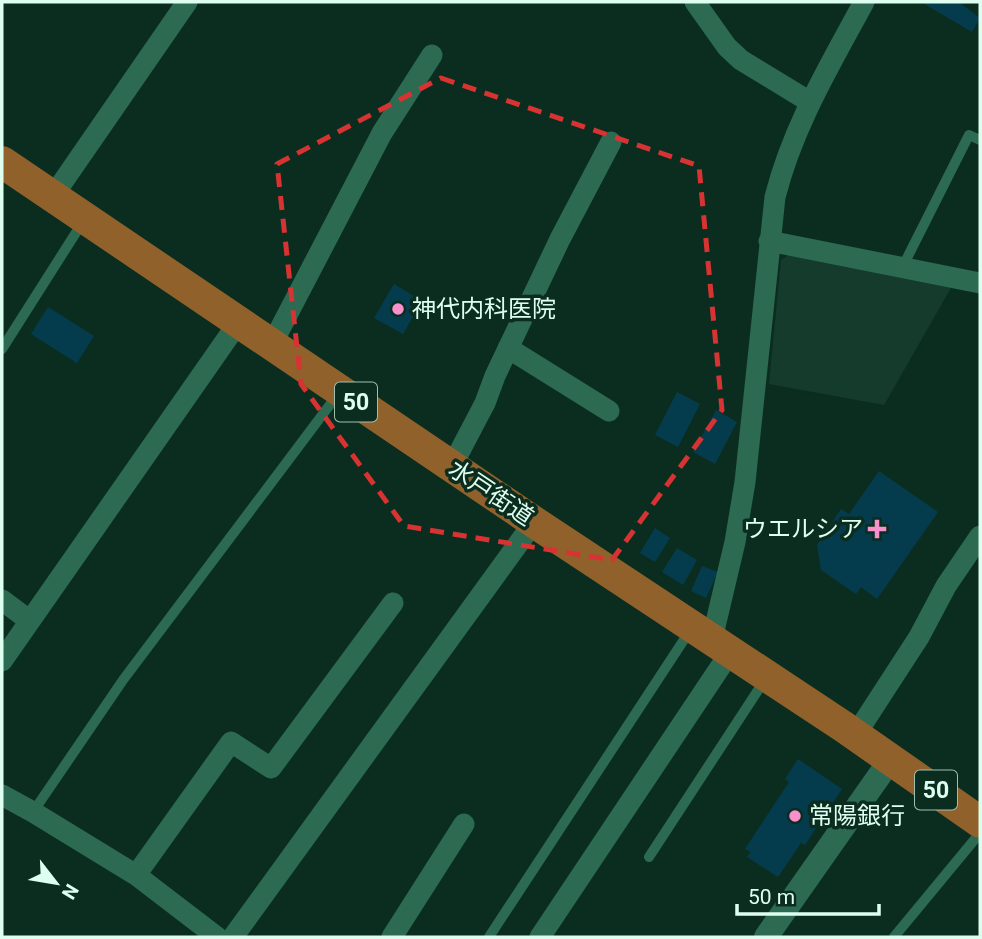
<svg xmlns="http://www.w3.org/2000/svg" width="982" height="939" viewBox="0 0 982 939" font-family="Roboto,'Noto Sans JP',sans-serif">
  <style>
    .built { fill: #143b2c }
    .building { fill: #053c4d }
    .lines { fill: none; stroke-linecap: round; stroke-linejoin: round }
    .service { stroke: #2c6a52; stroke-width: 10 }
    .minor { stroke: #2c6a52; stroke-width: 21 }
    .tertiary { stroke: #2c6a52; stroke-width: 24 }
    .primary { stroke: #90612a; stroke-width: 32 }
    .marked { fill: none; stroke: #d63332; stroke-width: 5; stroke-dasharray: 14 9; stroke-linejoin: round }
    .poi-dot { fill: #f890cb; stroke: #0b2d20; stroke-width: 2.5 }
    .labels { text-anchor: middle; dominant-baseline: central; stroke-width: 7; stroke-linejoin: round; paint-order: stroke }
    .shield { fill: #0b2d20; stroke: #9fbfb1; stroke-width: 2 }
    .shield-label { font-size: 23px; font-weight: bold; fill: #defeef }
    .poi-label { font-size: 24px; fill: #defeef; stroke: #0b2d20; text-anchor: start }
    .street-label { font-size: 24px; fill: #defeef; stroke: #0b2d20 }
  </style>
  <rect width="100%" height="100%" fill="#0b2d20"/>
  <path class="built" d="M793,252L952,286L884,405L769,384L781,260Z"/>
  <path class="building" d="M921,2H959L980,18L972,32Z
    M394,284L422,301L403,334L374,318Z
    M48,307L94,336L77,363L31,334Z
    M677,392L700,404L678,447L655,435Z
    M716,410L737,422L715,464L693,452Z
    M879,471L938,512L877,599L861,587L856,594L821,570L817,545L841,509L849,514Z
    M655,528L670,538L655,562L640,553Z
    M677,548L697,560L683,585L662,572Z
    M702,566L718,572L706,598L691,591Z
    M798,759L842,789L805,845L801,843L778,877L747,857L751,852L745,849L789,782L785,779Z"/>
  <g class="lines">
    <path class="service" d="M902,268L969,135L980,140
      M2,349L84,220
      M33,812L123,680L338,394
      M649,857L766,678
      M489,937L691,629
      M894,937L980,833"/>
    <path class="minor" d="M695,2L727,47L741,60L810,102
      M53,196L187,2
      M769,241L980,283
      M271,346L382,133L432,55
      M508,348L609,411
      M452,466L485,403L495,376L560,239L611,142
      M2,600L30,621
      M712,639L735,542L745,482L775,197C793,126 830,65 864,2
      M2,661L238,323
      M856,734L919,637L946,586L980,536
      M2,795L33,812L136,875L217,937
      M136,875L231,742L271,768L393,603
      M233,937L534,522
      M392,937L464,824
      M540,937L731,651"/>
    <path class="tertiary" d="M766,937L891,759"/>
    <path class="primary" d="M2,162L534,522L844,727L980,822"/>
  </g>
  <path class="marked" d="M441,78L699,166L722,410L612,560L404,526L301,384L277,164Z"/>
  <g class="poi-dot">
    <circle cx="398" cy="309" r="7"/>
    <path d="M873.5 518.5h7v7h7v7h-7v7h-7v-7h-7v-7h7z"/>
    <circle cx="795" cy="816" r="7"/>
  </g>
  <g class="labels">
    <g class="shield">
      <rect x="335" y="382.5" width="42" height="39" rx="5"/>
      <rect x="915" y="770.5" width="42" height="39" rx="5"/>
    </g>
    <g class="shield-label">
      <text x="356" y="402">50</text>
      <text x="936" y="790">50</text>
    </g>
    <g class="poi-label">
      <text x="412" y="309">神代内科医院</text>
      <text x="863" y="529" text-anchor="end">ウエルシア</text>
      <text x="809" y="816">常陽銀行</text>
    </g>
    <g class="street-label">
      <text transform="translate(491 493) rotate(34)">水戸街道</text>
    </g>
  </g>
  <rect width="982" height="939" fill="none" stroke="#defeef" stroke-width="7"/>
  <g transform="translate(56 883) rotate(121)" stroke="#0b2d20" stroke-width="5" paint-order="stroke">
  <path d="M0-5L12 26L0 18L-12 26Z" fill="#defeef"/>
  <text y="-10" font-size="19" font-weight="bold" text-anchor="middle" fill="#defeef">N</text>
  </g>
  <path d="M737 904v10h142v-10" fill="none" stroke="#defeef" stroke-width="3.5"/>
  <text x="748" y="904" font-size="21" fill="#defeef" stroke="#0b2d20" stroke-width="5" paint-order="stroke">50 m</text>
</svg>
